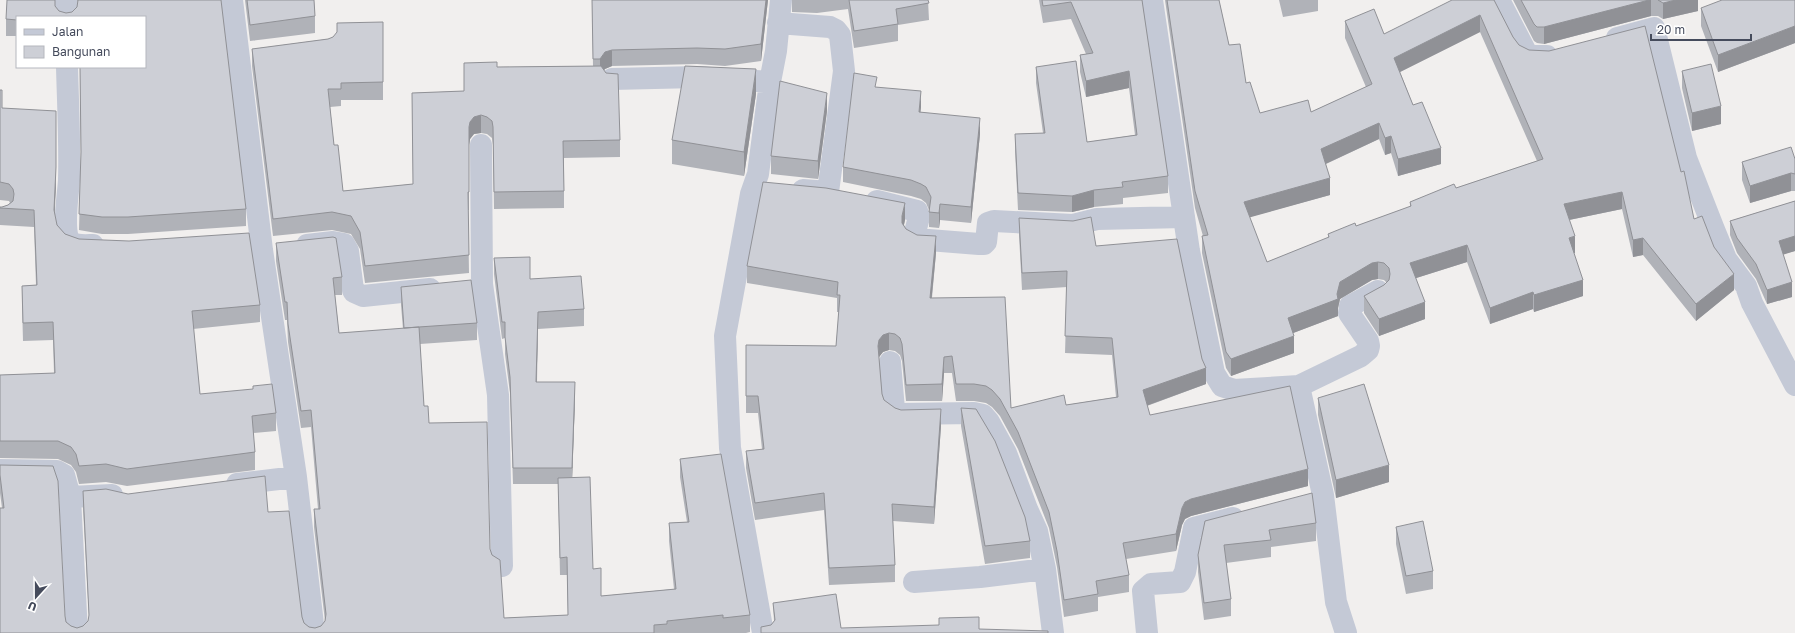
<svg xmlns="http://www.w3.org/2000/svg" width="1795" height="633" viewBox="0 0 1795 633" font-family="'Golos Text',sans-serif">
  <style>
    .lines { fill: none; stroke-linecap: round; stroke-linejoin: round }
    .minor { stroke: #c4c9d6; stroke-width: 22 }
    .wall { fill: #b0b2b8; fill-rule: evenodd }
    .shaded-wall { fill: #909196 }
    .building { fill: #cdcfd6; stroke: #909196; fill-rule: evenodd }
  </style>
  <rect width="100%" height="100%" fill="#f1efee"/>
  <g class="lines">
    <path class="minor" d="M66,0V17
      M232,0L262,250L296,477L314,633
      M1152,0L1189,251L1214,373L1222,386L1234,390L1299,386L1323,495L1336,602L1346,633
      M1499,0L1527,54L1534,56H1547
      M778,23L830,27L836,30L840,35L844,71L828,192L803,190
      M1617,38L1654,28L1686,158L1713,227L1726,259L1746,286L1752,303L1795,385
      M67,67C68,105 70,143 69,180C68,196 63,224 68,238C72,247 86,245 93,245
      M612,79L697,77L770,82L758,174L751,194L725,336L730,448L763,633
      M770,82L776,51L781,0
      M481,145L482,284L498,395L502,566
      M877,201L917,211L919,217L914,236L916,239L979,244H984L986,242L988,223L994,221L1073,225L1097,219L1184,217
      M307,245L333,242L344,244L348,251L353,290L354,292L363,296L430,289
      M890,362L894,410L901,414L974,413L983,415L989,422L1006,453L1027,509L1037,531L1045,569L1053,633
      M1299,386L1361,356L1368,350L1369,346L1368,341L1349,313L1350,306L1378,291
      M0,470L57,471L64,475L70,497L112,495
      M237,484L296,477
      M70,497L77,633
      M914,582L980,577L1045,569
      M1147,633L1143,591L1151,584L1180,582L1185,572L1194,528L1233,518"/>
  </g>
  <path class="wall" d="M77,0H221L246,209V226L128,234H102L79,230L81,157L80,67L145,17H17V36H6V19L55,6L59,11L66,13L72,12L77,7L78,4Z
    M245,0H314L315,16V33L250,41Z
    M592,0H768L761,61L725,66L697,64L612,66L605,69L604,70L620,140V157L564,158V208L494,209L493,145L492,138L487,134L481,133L474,134L470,139L469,144V210H468L469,273L365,283L360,249L351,234L332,230L273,236L252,66V49L328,39L383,22V100H341V106L330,107L334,145L343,191L413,184L412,93L464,91L497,67L593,66Z
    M792,0H928L929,20L898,25V41L854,48L848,9L817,13L792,12Z
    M1039,0H1142L1168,176V193L1123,198V204L1094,207L1072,212L1018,210L1015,151V134L1043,133L1036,83V67L1087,142L1135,135L1129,88L1086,97L1080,72V55L1086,54L1071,19L1043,23Z
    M1165,0H1219L1229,45L1246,83L1260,113L1311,112L1366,87L1345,38V21L1384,34L1494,0L1513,37L1519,45L1681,172L1694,219L1714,247L1734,290L1696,321L1643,255L1633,257L1622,209L1569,220L1574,253L1583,296L1534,312L1533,309L1490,324L1467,262L1416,278L1425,319L1379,336L1364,313V296L1384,285L1387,283L1384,280L1378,279L1372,280L1340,299L1338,308V316L1293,333L1294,353L1231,376L1226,368L1202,253V236H1203L1195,208ZM1480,32L1537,161L1456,188L1410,202V207L1356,226L1328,234V238L1267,262L1249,217L1330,195L1326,164L1379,139L1385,155L1391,153L1398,176L1441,164L1413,105L1400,72Z
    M1279,0H1318V11L1283,17Z
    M1513,0H1698V11L1663,19L1658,16H1651L1544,44L1537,43L1534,41Z
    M1795,0V43L1718,72L1701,26V8Z
    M1682,71L1721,124L1692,131L1682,88Z
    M877,87L921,107L920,112L980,134L971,223L940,220L939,228L929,227V210L926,203L921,199L911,196L843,182V167Z
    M0,90L2,108L56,184L54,214L57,225L65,234L260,305V322L193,329L200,394L276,413V431L253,433L255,452V470L127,486L106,482L79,484L76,472L71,465L58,459L0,458V375L54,373L53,340L23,341L22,304V286L36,285L34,227L0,225V207H2L8,205L10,203L9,201L0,200Z
    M756,94L744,176L672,164V140Z
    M827,111L818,179L771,174V156Z
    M1795,159V191H1791L1750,203L1742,180V162Z
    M1795,201V251L1783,254L1792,297L1767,304L1756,279L1737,253L1730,235V221Z
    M1019,218L1096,246L1206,384L1147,406L1150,415L1308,486L1191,516L1185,519L1182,525L1176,551L1126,559L1129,575V592L1098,597V611L1064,617L1057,567L1049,528L1018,449L1000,416L992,407L986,403L974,401H956L952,373H944L942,401H906L902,361L900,355L895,351L889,350L883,352L879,357L882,394L884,400L895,408L941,426L934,524L893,521L895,565V582L829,585L824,510L755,520L746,468V451L762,449L758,413H746V345L836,346L839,312H837V298L747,283V266L905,220L904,225L906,229L936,253L932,298L1011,408L1066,405L1116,397L1112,355L1065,353L1067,287L1022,290L1019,235Z
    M276,243L342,277V295H335L339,333L403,329L401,305V287L477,323V340L420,344L424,406L429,423L490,549L504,618L568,615L567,575H560L558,484H513L510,393L505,354V338L502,339L494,274V258L530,279L584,309V326L538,329L537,382L575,399L572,477L593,569L601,596L674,589L669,541V523L687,522L680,477V459L750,615V632L746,633H0L2,508L0,493V465L65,616L66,622L71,626L77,628L83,626L88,621L89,618L83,508V491L128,494L268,512L304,623L309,627L315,628L321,626L325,621L314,527V509H318L311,427L301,428L288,342L287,320H285L276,261Z
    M1318,398L1389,482L1336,498L1318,415Z
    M961,408L1030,541V558L985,564L961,426Z
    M1205,521L1316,523V541L1271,547V557L1226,563L1231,599V616L1204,620L1198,572V555Z
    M1396,527L1433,571V589L1406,594L1396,544Z
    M773,603L841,628L979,629L1048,633H761V627L771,625L774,621Z"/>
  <path class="shaded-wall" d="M766,0H768L761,61V44Z
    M1649,0H1651V16L1544,44V27Z
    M1676,0H1698V11L1663,19V3Z
    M1480,15V32L1394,75V58Z
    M1795,26V43L1718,72V55Z
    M612,50V66L605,69L600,76V59L605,52Z
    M756,69V94L744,176V152Z
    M1129,71V88L1086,97V81Z
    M921,91V107L919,128V112Z
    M827,93V111L818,179V161Z
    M1721,106V124L1692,131V113Z
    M481,115V133L474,134L470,139L469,145V127L470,122L474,117Z
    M980,118V134L971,223V207Z
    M1379,123V139L1321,166V149Z
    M1391,136V153L1385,155V138Z
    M1441,148V164L1398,176V159Z
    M56,167V184L54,228V210Z
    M1791,173V191L1750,203V186Z
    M1330,178V195L1244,219V202Z
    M1094,190V207L1072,212V196Z
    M1622,192V209L1564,221V204Z
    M905,203V220L902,233V216Z
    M940,204V220L939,228V213Z
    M936,236V253L930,314V298Z
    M1575,236V253L1569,255V238Z
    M1795,236V251L1779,256V241Z
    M1643,238V255L1633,257V240Z
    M1467,245V262L1410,280V263Z
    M1378,262V279L1372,280L1340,299L1338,308V316L1288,335V318L1340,282L1372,263Z
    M1734,274V290L1696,321V304Z
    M1583,280V296L1534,312V295Z
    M1792,282V297L1767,304V290Z
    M1533,292V309L1490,324V308Z
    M1425,302V319L1379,336V319Z
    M538,312V329L536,398V382Z
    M889,333V350L883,352L879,357L878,346L879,340L883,335Z
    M1294,336V353L1231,376V359Z
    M944,357V373L942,401V384Z
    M1206,368V384L1143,407V390Z
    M575,382V399L572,484V468Z
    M941,409V426L934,524V507Z
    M1389,465V482L1336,498V480Z
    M1308,469V486L1191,516L1185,519L1182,525L1176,551V534L1182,508L1185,502L1191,499Z"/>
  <path class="building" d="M7,0H55V6L59,11L66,13L72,12L77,7L78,0H221L246,209L128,217H102L79,214L81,152L80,67H145V17H17V20L6,19Z
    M247,0H314L315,16L250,25Z
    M592,0H766L761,44L725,49L697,48L612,50L605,52L600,59H593Z
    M849,0H928L929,3L896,9L898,24L854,31Z
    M1042,0H1142L1168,176L1122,182L1123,187L1094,190L1072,196L1018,193L1015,134L1045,133L1036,67L1076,61L1087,142L1137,135L1129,71L1086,81L1080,55L1093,53L1071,2L1043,6Z
    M1167,0H1219L1229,45L1240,44L1246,83L1250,82L1260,113L1308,100L1311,112L1372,84L1345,21L1374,9L1384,34L1452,0H1494L1513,37L1519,45L1529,50L1549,51L1645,26L1681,172L1684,171L1694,219L1702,216L1714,247L1734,274L1696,304L1643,238L1633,240L1622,192L1564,204L1575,236L1569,238L1583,280L1534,295L1533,292L1490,308L1467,245L1410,263L1425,302L1379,319L1364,296L1384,285L1389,280L1390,274L1389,268L1384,263L1378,262L1372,263L1340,282L1337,294L1338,299L1288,318L1294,336L1231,359L1226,352L1202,236L1208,235L1195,191ZM1480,15L1543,159L1456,188L1454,184L1410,202L1411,206L1356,226L1355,223L1328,234L1329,237L1267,262L1244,202L1330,178L1321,149L1379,123L1385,138L1391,136L1398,159L1441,148L1422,102L1413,105L1394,58Z
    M1521,0H1649L1544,27H1537L1534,24Z
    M1658,0H1676L1663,3Z
    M1722,0H1795V26L1718,55L1701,8Z
    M383,22V82L341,83V89H328L334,145H338L343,191L413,184L412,93L464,91V63L497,62V67L601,66L606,73L618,74L620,140L563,141L564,191L494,192L493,127L492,121L487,117L481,115L474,117L470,122L469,127V192H468L469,255L365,266L360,232L351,216L332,212L273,219L252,49L328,39L333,37L337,32V23Z
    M1711,64L1721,106L1692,113L1682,71Z
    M685,66L756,69L744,152L672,140Z
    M854,73L877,77L875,87L921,91L919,112L980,118L971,207L940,204L939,213L929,212L931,197L926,187L921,184L911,180L843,167Z
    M780,81L827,93L818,161L771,156Z
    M0,90H2V108L56,111V167L54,210L57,225L65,234L79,239L129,241L249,233L260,305L192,311L200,394L253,389V386L272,384L276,413L252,416L255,452L127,469L106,464L79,466L76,454L71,447L58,441H0V375L55,373L53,322L23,323L22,286L37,285L34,210L0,208V207H2L8,205L13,201L14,194L13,189L9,184L0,182Z
    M1791,147L1795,159V174L1791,173L1750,186L1742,162Z
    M763,182L826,188L905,203L902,216V223L906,229L917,235L936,236L930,298L1005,297L1011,408L1064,395L1066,405L1118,397L1112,338L1065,336L1067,271L1022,273L1019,218L1073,221L1091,217L1096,246L1177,239L1202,359L1206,368L1143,390L1150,415L1290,386L1308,469L1191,499L1185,502L1182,508L1176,534L1123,543L1129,575L1096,581L1098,594L1064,600L1057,551L1049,512L1018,432L1000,399L992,390L986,386L974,384H956L952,356L944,357L942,384L906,385L902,344L900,338L895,334L889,333L883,335L879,340L878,346L882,394L884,400L895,408L901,410L941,409L934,507L892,504L895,565L829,568L824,493L755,503L746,451L764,449L758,396H746V345L836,346L840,295H837L838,282L747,266Z
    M1795,201V236L1779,241L1792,282L1767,290L1756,264L1737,238L1730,221Z
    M333,237L336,238L342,277L333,278L339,333L419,327L424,406H428L429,423L487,422L490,549L492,555L500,560L504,618L568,615L567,557L560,558L558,478L590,477L593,569L601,568V596L676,589L669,523L689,522L680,459L721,454L750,615L723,618V615L667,621V624L654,625V633H0V508H4L0,475V465L53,466L58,481L65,616L66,622L71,626L77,628L83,626L88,621L89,615L83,491L106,489L128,494L265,476L268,512L289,511L302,617L304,623L309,627L315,628L321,626L325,621L326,614L314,509H320L311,410L301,411L288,324L287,302H285L276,243Z
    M530,257V279L581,276L584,309L538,312L536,382H575L572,468H513L510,377L505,337V322H502L494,258Z
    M471,280L477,323L404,328L401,287Z
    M1364,384L1389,465L1336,480L1318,398Z
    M961,408L976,409L995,441L1025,517L1030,541L985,546Z
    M1312,493L1316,523L1269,530L1271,540L1224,545L1231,599L1204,603L1198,555L1205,521Z
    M1423,521L1433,571L1406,576L1396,527Z
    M836,594L841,628L939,625V618L979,617V629L1048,631V633H761V627L771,625L775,620L773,603Z"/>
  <rect x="16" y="16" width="130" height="52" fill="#ffffff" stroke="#b5b7be"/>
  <rect x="24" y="29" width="20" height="6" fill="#c4c9d6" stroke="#b5b7be"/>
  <text x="52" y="36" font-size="12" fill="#454b5c">Jalan</text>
  <rect x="24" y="46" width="20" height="12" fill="#cdcfd6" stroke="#b5b7be"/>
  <text x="52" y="56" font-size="12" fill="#454b5c">Bangunan</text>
  <g transform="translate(36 597) rotate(201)" stroke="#ffffff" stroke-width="3" paint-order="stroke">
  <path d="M0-3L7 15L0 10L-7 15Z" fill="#454b5c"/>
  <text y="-6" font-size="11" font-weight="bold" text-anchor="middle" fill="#454b5c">U</text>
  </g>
  <path d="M1651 34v6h100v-6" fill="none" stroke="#454b5c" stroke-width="2"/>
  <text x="1657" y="34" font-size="12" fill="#454b5c" stroke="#ffffff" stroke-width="3" paint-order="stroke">20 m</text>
</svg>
